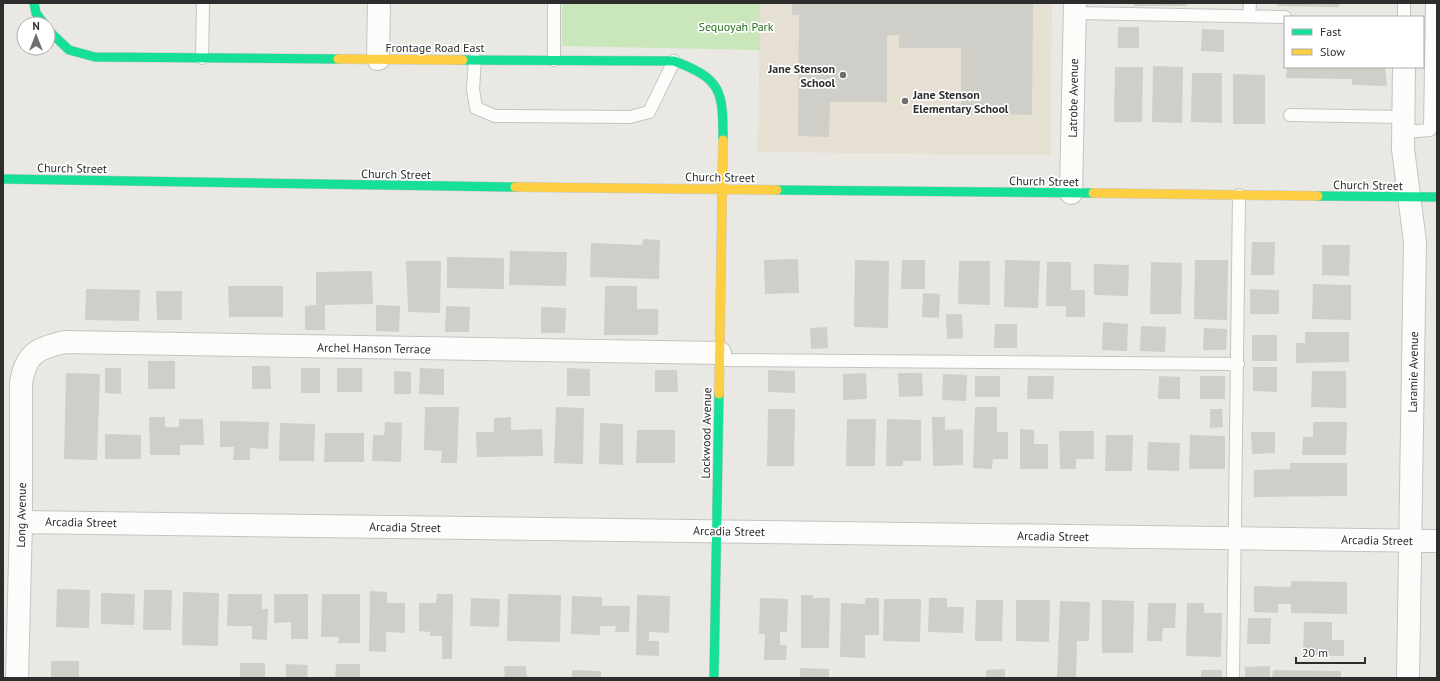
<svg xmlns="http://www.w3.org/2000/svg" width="1440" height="681" viewBox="0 0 1440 681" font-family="'PT Sans',sans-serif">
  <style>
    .education { fill: #e5e0d1 }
    .green { fill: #cae6bb }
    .building { fill: #cfcec9 }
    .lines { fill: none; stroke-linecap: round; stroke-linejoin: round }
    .lane-casing { stroke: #c4c4c3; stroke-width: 14 }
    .street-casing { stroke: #c4c4c3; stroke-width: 24 }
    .fast-casing { stroke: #c4c4c3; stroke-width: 10 }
    .slow-casing { stroke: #c4c4c3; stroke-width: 10 }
    .lane { stroke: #fcfcfb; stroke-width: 12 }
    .street { stroke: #fcfcfb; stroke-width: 22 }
    .fast { stroke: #16e098; stroke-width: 9 }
    .slow { stroke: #ffcf43; stroke-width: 9 }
    .poi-dot { fill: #6f6e6c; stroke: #fff; stroke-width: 1.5 }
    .labels { text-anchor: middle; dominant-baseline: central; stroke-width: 3.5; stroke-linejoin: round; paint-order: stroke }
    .park-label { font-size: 12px; fill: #256d1a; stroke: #fff }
    .street-label { font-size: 12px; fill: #2d2d2d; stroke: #fff }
    .poi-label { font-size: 12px; font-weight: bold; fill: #2d2d2d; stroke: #fff; text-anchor: end }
  </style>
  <rect width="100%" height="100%" fill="#eae8e2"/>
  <path class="education" d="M760,3H1052L1050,155L758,152Z"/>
  <path class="green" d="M562,3H760V50L562,46Z"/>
  <path class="building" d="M792,3H1033L1032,115L961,114V48H899V35H887V102H830L829,137L798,136L799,15H792Z
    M1134,3H1187V6H1134Z
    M1277,3H1339V7L1277,6Z
    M1118,27H1139V48H1118Z
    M1202,29L1224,30V52L1201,51Z
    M1153,66L1183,67L1182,123L1152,122Z
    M1115,67H1143L1142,122H1114Z
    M1287,67H1385L1387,86L1352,85V79L1286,78Z
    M1192,73H1222V123L1191,122Z
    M1233,74L1265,75V124H1233Z
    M643,239L660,240L659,279L590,277L591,243L642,245Z
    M1252,242H1275L1274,275H1251Z
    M1322,245H1350L1349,276L1322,275Z
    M510,251L567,252L566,286L509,285Z
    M447,257L504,258V289L447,288Z
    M798,259L799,293L765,294L764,260Z
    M855,260L889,261L888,328L854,327Z
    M902,260H925V289H901Z
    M1005,260L1040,261L1038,308L1004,307Z
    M1195,260H1228L1227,320L1194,319Z
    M406,261H441L440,313L408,312Z
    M959,261H990V305L958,304Z
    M1047,262H1071V290H1085V317H1066V306H1046Z
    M1151,262L1182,263L1181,314H1150Z
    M1094,264L1129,265L1128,296L1094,295Z
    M372,271L373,304L325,305V330H305V306L316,305V272Z
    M1313,284L1351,285V320L1312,319Z
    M228,286H283V317H229Z
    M605,286H637V309H658V335H604Z
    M86,289L140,290L139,321L85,320Z
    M1250,289L1279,290V314H1250Z
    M156,291H182V320H157Z
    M923,293L940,294L939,318L922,317Z
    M376,305L400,306L399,332L376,331Z
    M446,306L470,307L469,332H445Z
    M541,307L566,308L565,333H541Z
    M946,314H962L963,338L947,339Z
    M1103,322L1128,324L1127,351L1102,350Z
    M995,324H1017V348H994Z
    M1141,326L1166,327L1165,352L1140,351Z
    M827,327L828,348L811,349L810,328Z
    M1204,328L1227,329L1226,350H1203Z
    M1305,332H1349V362L1296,363V343H1305Z
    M1252,335H1277V361H1252Z
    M148,361H175V389H148Z
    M252,366H270L271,389H252Z
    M1253,367H1277V392L1253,391Z
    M105,368H121V394L105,393Z
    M301,368H320V393H301Z
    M337,368H362V392H337Z
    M420,368L444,369V395L419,394Z
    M567,368L590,369V396H567Z
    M655,370H677L678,392H655Z
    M768,370L795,371V393L768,392Z
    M394,371L411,372V394H394Z
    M1312,371H1346V408L1311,407Z
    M66,373L100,374L97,460L64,459Z
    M866,373L867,399L843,400V374Z
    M898,373H922L923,396L899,397Z
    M943,374L967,375L966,401L942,400Z
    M975,376H1000V397H975Z
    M1028,376H1054L1053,399H1027Z
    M1159,376L1180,377V399H1158Z
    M1200,376H1225V399H1200Z
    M425,407H459L457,463H441L442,451L424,450Z
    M556,407L584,408L583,464L554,463Z
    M975,407H997V432H1008V459H993L992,469L973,468Z
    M768,409H795L794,466H767Z
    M1210,409H1222L1223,427L1210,428Z
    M149,417H165V427H179V419H203L204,445H180V455H150Z
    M511,417V430L542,429L543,456L477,457L476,432H494V418Z
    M932,417H945V430L963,429V465L933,466Z
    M847,419H876L875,466H846Z
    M887,419L921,420V461H903V466H886Z
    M220,421L269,422L268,449L250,448V460H233L234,447H220Z
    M385,422L402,423L401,462L372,461L373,435H384Z
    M1313,422H1347L1346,455H1302L1303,437H1313Z
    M280,423L315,424L314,461H279Z
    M600,423L623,424V465L599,464Z
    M1020,429L1034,430V444H1048V469H1020Z
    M637,430H675V463H636Z
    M1059,431H1094V459H1076V469H1060Z
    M1251,432H1275V453L1252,454Z
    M325,433H364V462H324Z
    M105,434L141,435V459H105Z
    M1106,435H1133L1132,471H1105Z
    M1190,435L1225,436V469H1189Z
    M1148,442L1180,443L1179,471L1147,470Z
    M1290,463H1347V496L1254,497V470L1290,469Z
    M1291,581L1347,582V614L1291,613V604H1278V613L1254,612V586L1291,587Z
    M57,589L90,590L89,628L56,627Z
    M144,590H172L171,630H143Z
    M370,591L387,592V603H405V633L386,632V652L369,651Z
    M183,592L219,593L218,646L182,645Z
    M101,593L135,594L134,625L101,624Z
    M228,594H262V609H268L267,640L252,639V626H227Z
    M274,594H308V639H291V622L274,623Z
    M322,594H360V643H338L339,637H321Z
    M437,594H453L452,659H442V636H430V632L419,631V603H436Z
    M508,594L561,595L560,642L507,641Z
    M637,595L670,596L669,633L649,632V641H659V656L636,655Z
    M801,595H813V598H830L829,648H801Z
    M572,596L602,597V606H630L629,632H615L616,626H600V635L571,634Z
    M471,598L500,599L499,627L470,626Z
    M760,598L788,599L787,632H780V645H787L786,660H764L765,634H759Z
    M865,598H879V635H865V658L840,657L841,603L865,604Z
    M929,598H947V607H964L963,633L928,632Z
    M884,599H921L920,642L883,641Z
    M976,600H1003L1002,641H975Z
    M1016,600H1050L1049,642L1016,641Z
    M1102,600L1134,601L1133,653H1102Z
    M1060,601L1090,602L1089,641H1077L1076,678H1057Z
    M1148,603H1176L1175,628H1163L1162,641H1147Z
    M1187,603H1204V613H1222L1221,657L1186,656Z
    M1248,618H1271L1270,644H1247Z
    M1304,622H1332V640H1344V656L1303,655Z
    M51,661H79V678H51Z
    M240,663H265V678H240Z
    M286,664L308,665L307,678H286Z
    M336,664H360V678H335Z
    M504,666H526L527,678H505Z
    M1270,666V678H1245V667Z
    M800,668L829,669V678H800Z
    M1005,669V678H986V670Z
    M572,670L601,671V678H572Z
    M1201,670H1222V678H1201Z
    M1273,670L1341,671V678H1272Z"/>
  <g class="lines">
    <defs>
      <path id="lane" d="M1404,3V17
        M1075,13L1285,17
        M1249,16L1250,3
        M202,58L203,3
        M475,59L473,89L476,108L495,116L630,117L649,112L674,61
        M554,60V3
        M1290,115L1403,117
        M1403,132L1430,130L1432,3
        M720,360L1238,364
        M1233,678L1239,195"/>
      <path id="street" d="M378,59L379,3
        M1404,67L1403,149L1415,242L1408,678
        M1071,193L1075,3
        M21,522L1437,541
        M17,678L21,522V384C25,355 36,348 65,342L720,353"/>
      <path id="fast" d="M34,3L36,13L44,24
        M48,30L69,50L95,57L338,59
        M463,60L674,61C722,79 723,91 723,140
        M3,179L515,187
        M777,190L1093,193
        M1318,196L1437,197
        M714,678L719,394"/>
      <path id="slow" d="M338,59L463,60
        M515,187L777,190
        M1093,193L1318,196
        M719,394L723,140"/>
    </defs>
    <use href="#lane" class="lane-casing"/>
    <use href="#street" class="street-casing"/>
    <use href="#fast" class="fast-casing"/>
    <use href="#slow" class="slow-casing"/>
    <use href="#lane" class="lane"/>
    <use href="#street" class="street"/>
    <use href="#fast" class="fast"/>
    <use href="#slow" class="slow"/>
  </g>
  <g class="poi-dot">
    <circle cx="843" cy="75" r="4"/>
    <circle cx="905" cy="101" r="4"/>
  </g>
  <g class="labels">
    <g class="park-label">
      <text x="736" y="26">Sequoyah Park</text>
    </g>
    <g class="street-label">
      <text x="435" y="47">Frontage Road East</text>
      <text transform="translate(1073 98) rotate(-89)">Latrobe Avenue</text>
      <text transform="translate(72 168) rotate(1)">Church Street</text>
      <text transform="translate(396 174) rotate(1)">Church Street</text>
      <text transform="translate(720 177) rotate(1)">Church Street</text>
      <text transform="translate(1044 181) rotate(1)">Church Street</text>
      <text transform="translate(1368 185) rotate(1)">Church Street</text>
      <text transform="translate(374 348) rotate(1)">Archel Hanson Terrace</text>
      <text transform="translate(1413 372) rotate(-89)">Laramie Avenue</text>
      <text transform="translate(706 433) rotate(-89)">Lockwood Avenue</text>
      <text transform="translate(21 515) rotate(-89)">Long Avenue</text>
      <text transform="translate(81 522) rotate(1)">Arcadia Street</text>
      <text transform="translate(405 527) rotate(1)">Arcadia Street</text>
      <text transform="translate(729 531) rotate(1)">Arcadia Street</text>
      <text transform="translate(1053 536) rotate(1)">Arcadia Street</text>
      <text transform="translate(1377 540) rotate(1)">Arcadia Street</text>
    </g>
    <g class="poi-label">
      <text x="835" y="68">Jane Stenson<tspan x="835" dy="14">School</tspan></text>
      <text x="913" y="94" text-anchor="start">Jane Stenson<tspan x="913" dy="14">Elementary School</tspan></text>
    </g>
  </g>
  <rect width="1440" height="681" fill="none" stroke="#2d2d2d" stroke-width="8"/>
  <rect x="1284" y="16" width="140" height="52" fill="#ffffff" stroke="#ababab"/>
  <rect x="1292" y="29" width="20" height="6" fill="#16e098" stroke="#ababab"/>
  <text x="1320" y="36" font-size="12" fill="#2d2d2d">Fast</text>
  <rect x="1292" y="49" width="20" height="6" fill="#ffcf43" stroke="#ababab"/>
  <text x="1320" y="56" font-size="12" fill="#2d2d2d">Slow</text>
  <g transform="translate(36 36)"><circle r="19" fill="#ffffff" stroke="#ababab"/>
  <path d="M0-3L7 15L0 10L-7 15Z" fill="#6f6e6c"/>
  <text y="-6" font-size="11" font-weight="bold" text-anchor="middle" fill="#2d2d2d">N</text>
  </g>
  <path d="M1296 657v6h69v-6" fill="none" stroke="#2d2d2d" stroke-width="2"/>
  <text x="1302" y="657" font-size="12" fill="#2d2d2d" stroke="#ffffff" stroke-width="3" paint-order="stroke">20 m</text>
</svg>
